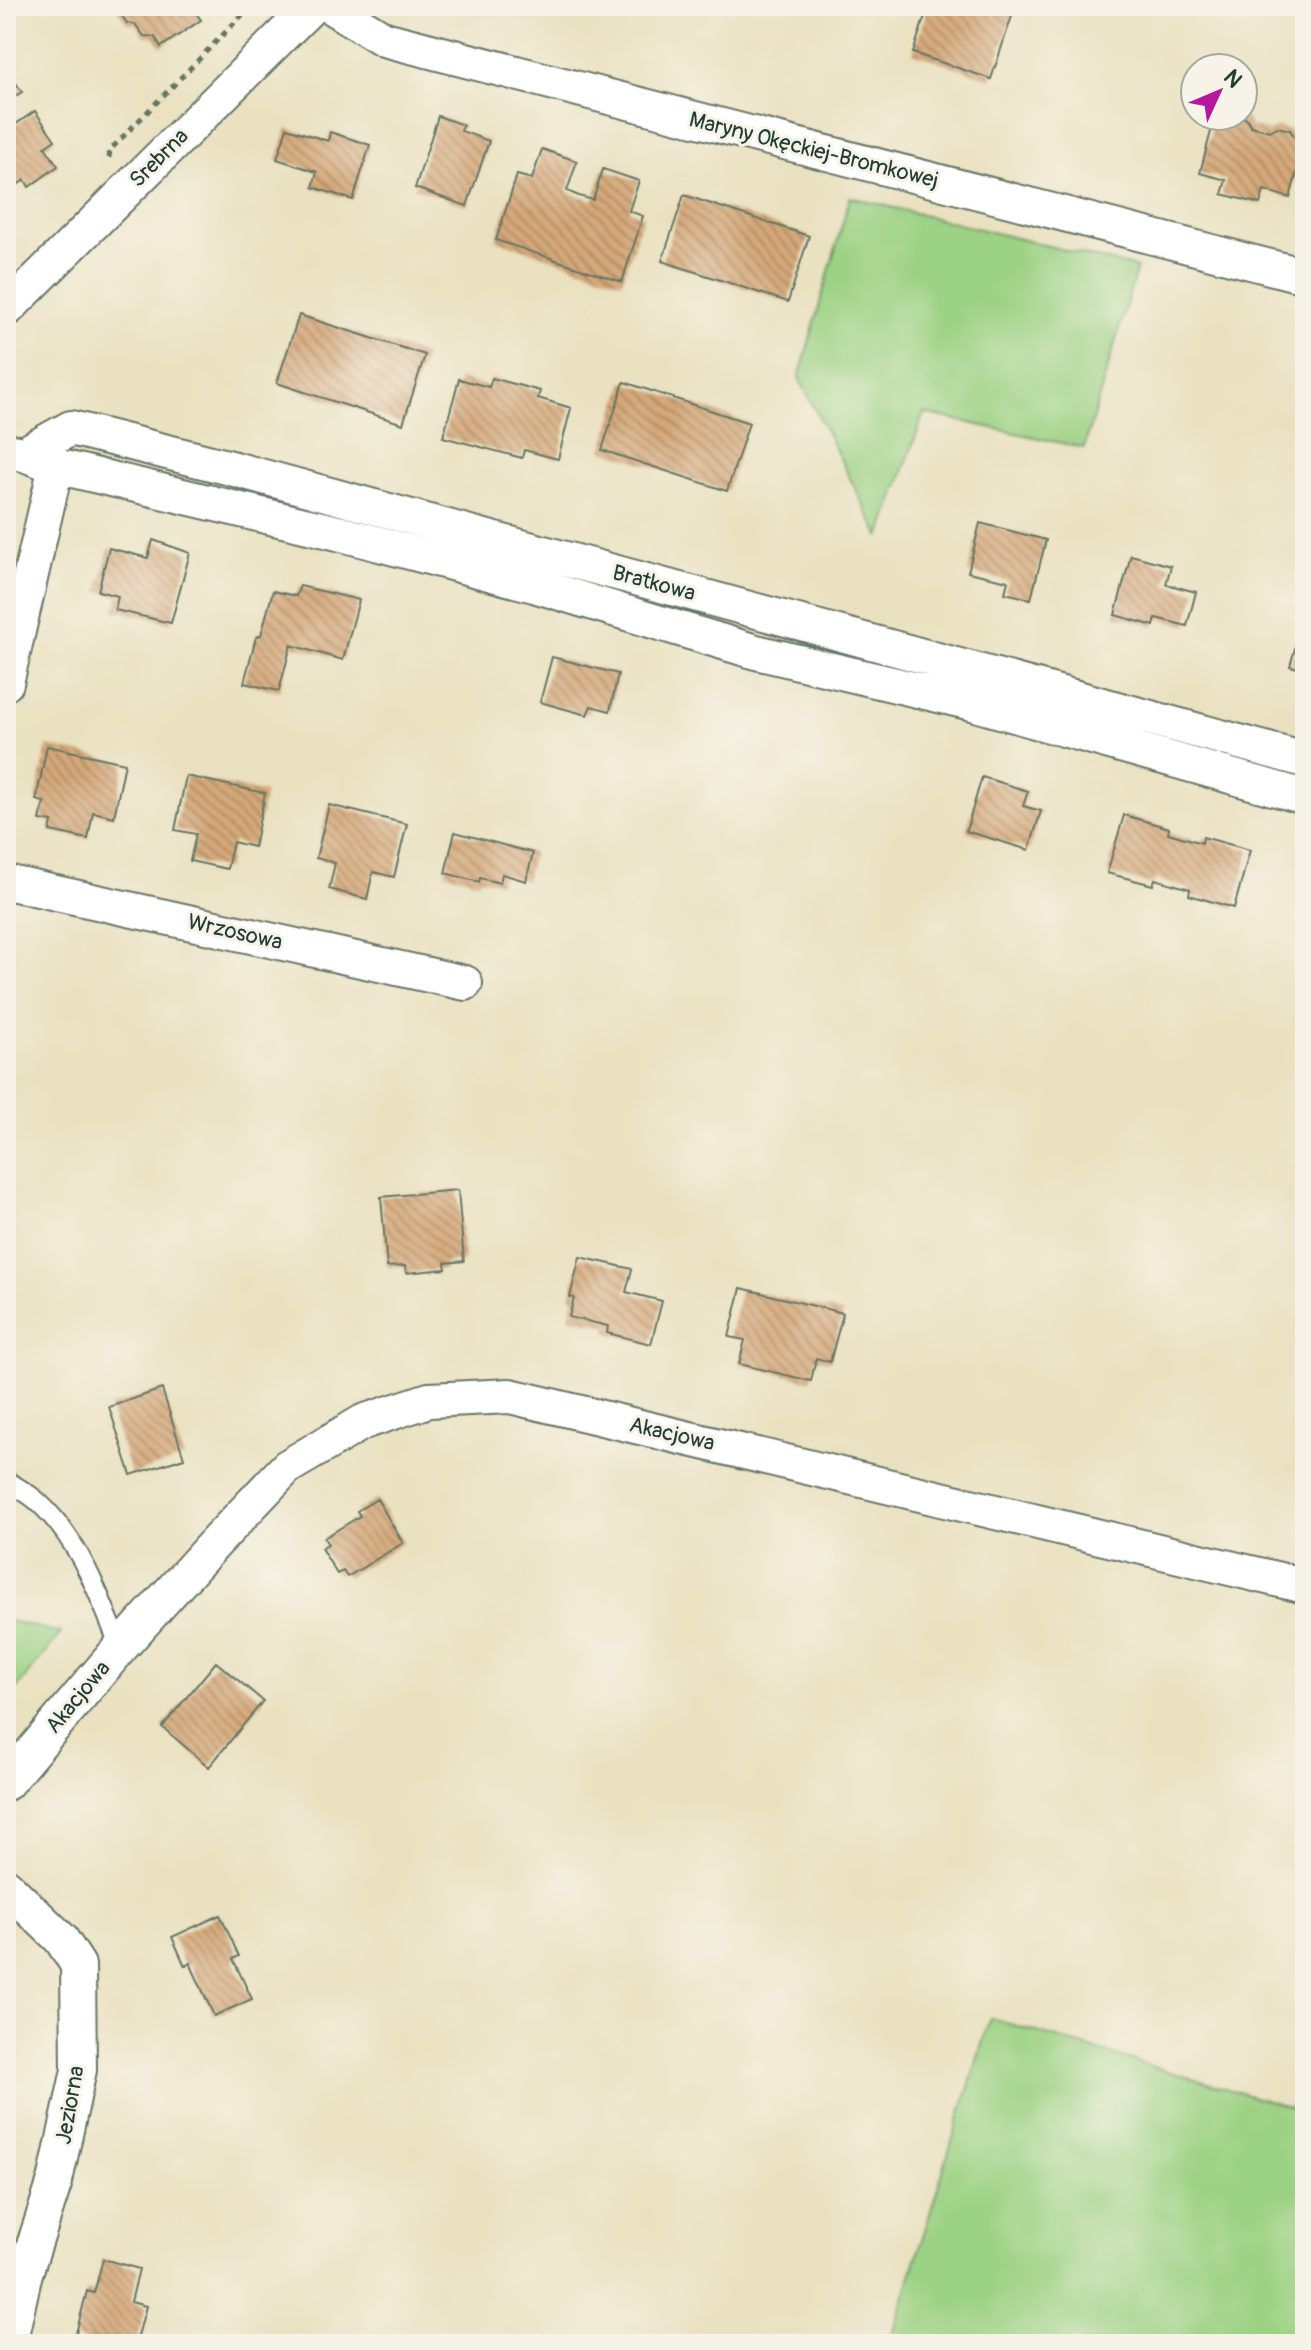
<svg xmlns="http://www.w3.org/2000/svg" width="1311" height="2350" viewBox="0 0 1311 2350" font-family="Pangolin,sans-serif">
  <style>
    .grass { fill: #9cd283; stroke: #5e885c; stroke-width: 2 }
    .building { fill: url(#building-back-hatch) }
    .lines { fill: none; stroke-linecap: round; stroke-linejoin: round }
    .lane-casing { stroke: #667665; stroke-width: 22 }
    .street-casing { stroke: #667665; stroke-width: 38 }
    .path { stroke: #667665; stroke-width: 5; stroke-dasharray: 6 6; stroke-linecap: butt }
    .lane { stroke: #fff; stroke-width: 18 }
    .street { stroke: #fff; stroke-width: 34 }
    .labels { text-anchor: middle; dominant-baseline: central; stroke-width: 6; stroke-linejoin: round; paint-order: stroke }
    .street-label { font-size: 22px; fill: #1f3d34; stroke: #f7f3e8 }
  </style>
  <defs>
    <pattern id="building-back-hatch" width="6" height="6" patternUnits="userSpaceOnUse" patternTransform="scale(2)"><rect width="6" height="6" fill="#d5a879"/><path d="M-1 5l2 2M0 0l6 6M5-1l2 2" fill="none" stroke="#ac8a64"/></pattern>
  </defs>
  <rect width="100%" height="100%" fill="#f7f3e8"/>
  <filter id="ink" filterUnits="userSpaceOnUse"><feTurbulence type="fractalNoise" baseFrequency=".0125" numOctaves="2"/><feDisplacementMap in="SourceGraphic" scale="16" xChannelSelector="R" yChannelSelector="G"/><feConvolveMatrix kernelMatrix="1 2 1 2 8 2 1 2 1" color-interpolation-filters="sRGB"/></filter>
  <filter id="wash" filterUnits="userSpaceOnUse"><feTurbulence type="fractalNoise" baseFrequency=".006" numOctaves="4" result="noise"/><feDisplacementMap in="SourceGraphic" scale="32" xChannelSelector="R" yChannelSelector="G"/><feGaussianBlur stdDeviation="1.8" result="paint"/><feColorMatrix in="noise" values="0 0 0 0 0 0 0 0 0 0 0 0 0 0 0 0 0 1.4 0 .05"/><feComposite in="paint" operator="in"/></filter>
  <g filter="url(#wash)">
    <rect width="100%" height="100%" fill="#eae1c0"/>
    <path class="grass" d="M850,197L1137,268L1084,448L924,413L880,537L799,378Z
      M6,1620L61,1633L6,1702Z
      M990,2018L1305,2112V2344H890Z"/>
    <g id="blocks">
      <path class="building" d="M115,6H191L201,20L161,47L155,37L144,36L135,24L127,23Z
        M928,6H993L992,8L1000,11L1001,6L1014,10L991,79L913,53Z
        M6,69L22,92L6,102Z
        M35,111L55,140L45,147L58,166L29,187L25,180L6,192V131Z
        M438,116L463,125L461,131L489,141L467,206L415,188Z
        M1215,116L1226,120L1232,116L1246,118L1251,126L1269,131L1277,127L1290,130L1295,138L1305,141L1290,198L1264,190L1260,204L1222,194L1226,180L1200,173Z
        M287,128L328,141L330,132L370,145L353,200L313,187L317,172L277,159Z
        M542,149L577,161L567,191L579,196L593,200L603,169L639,181L629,211L643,216L622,282L496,240L517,175L532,179Z
        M684,195L809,236L788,302L662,261Z
        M299,315L425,355L403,424L277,383Z
        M492,378L540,391L538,398L571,408L558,459L524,450L522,458L443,437L459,379L489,387Z
        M624,382L749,423L727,491L602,450Z
        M980,523L1046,540L1031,599L1005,593L1008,581L968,572Z
        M153,540L190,553L171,623L115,610L118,596L98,591L109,548L148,558Z
        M1131,555L1171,566L1166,584L1196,592L1187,626L1156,618L1154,626L1115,615Z
        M300,586L359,600L343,660L291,645L279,691L244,683L256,637L261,635L273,591L296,596Z
        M1304,617H1305V670L1290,666Z
        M552,657L618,674L610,711L591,706L587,715L540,702Z
        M47,746L125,763L114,817L93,812L88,839L50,831L52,822L40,820L44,802L36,800Z
        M186,776L265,793L254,847L233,842L227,869L190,861L196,834L175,830Z
        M982,777L1028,791L1023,806L1041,811L1029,850L966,831Z
        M329,805L407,824L394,877L373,872L367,899L329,889L335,863L316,858Z
        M1124,815L1169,828L1168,833L1202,843L1203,837L1250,850L1234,908L1189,895L1190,889L1155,879L1153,885L1107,873Z
        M455,832L533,853L526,881L502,874L500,883L480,878L479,882L445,873Z
        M458,1190L464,1261L445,1263L446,1269L406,1273L405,1266L387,1267L381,1197Z
        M580,1257L632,1269L626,1292L662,1301L651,1344L607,1333L608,1326L569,1317L574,1298L570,1297Z
        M741,1288L843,1313L830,1362L816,1358L811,1381L739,1364L745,1340L729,1337Z
        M162,1389L184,1458L131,1475L109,1407Z
        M377,1499L403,1543L347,1577L343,1571L337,1574L321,1548L328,1544L324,1538L360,1516L357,1511Z
        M216,1662L263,1701L209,1767L162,1727Z
        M220,1915L239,1956L233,1959L252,1999L214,2016L190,1963L185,1966L172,1937Z
        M103,2259L139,2269L131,2302L146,2306L137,2340L123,2337L121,2344H98L75,2337L87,2291L94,2293Z"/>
    </g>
  </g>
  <g filter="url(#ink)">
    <use href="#blocks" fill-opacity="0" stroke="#667665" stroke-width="2"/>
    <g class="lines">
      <defs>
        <path id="lane" d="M6,1480C16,1487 28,1493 37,1501C78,1537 101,1598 120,1648"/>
        <path id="street" d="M330,6L384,39L1305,276
          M6,310L312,6
          M6,451L24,454L71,428L227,467L1305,760
          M24,454L56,466L338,533L534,585L756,652L968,702L1305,797
          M6,683L56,466
          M6,882L465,983
          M6,1783L120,1648L213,1545L287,1467L363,1422L429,1400L510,1396L1305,1586
          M6,1886L61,1939L78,1965L79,2070L55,2181L25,2273L9,2344"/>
      </defs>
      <use href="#lane" class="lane-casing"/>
      <use href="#street" class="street-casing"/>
      <path class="path" d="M109,158L110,150L251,6"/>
      <use href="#lane" class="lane"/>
      <use href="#street" class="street"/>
    </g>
  </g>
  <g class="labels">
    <g class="street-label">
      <text transform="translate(814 150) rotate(14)">Maryny Okęckiej-Bromkowej</text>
      <text transform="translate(159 158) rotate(-45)">Srebrna</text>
      <text transform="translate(654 583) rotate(15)">Bratkowa</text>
      <text transform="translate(235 932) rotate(13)">Wrzosowa</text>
      <text transform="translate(672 1434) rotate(13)">Akacjowa</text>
      <text transform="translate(78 1697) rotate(-50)">Akacjowa</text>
      <text transform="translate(70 2105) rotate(-80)">Jeziorna</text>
    </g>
  </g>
  <rect width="1311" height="2350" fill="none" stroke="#f7f3e8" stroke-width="32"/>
  <g transform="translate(1219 92) rotate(46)"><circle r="38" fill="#f7f3e8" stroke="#a1aaa0" stroke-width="2"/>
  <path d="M0-6L14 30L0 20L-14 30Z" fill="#b5179e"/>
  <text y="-12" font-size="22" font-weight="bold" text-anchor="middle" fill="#1f3d34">N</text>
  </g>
</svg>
